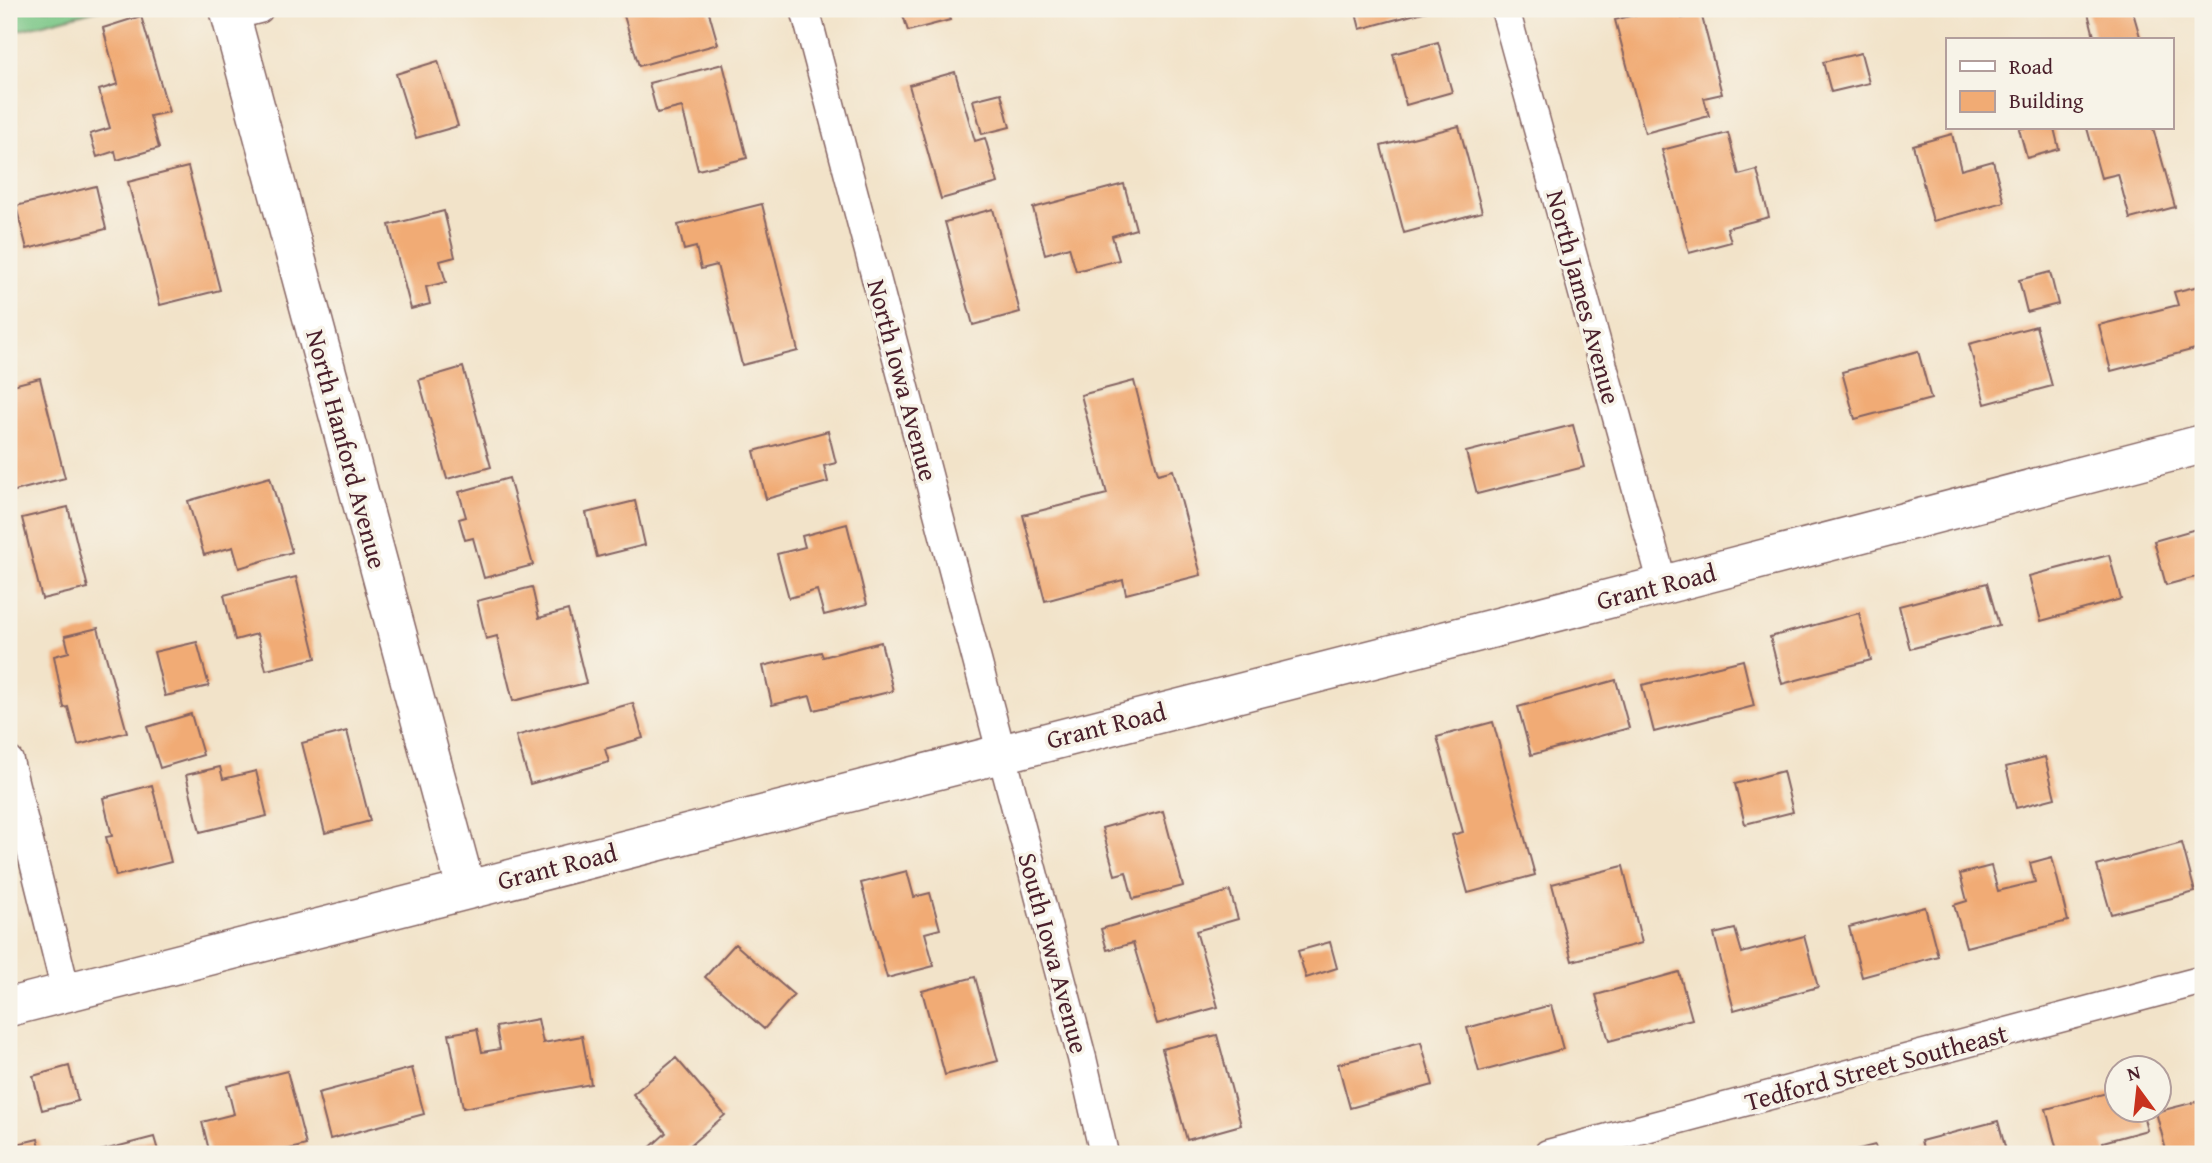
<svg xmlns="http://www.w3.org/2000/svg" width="2212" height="1163" viewBox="0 0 2212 1163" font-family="'Gentium Book Plus',serif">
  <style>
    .green { fill: #79c686; stroke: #627258; stroke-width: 2 }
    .building { fill: #f1ab74 }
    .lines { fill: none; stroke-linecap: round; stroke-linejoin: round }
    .street-casing { stroke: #856462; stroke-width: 31 }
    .secondary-casing { stroke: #856462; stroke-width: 41 }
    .primary-casing { stroke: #856462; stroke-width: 41 }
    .street { stroke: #fff; stroke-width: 28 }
    .secondary { stroke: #fff; stroke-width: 38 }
    .primary { stroke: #fff; stroke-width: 38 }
    .labels { text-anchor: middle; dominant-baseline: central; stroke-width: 7; stroke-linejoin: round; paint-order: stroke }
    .street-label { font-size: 26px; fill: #4a1f2b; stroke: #f7f3e8 }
  </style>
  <rect width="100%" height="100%" fill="#f7f3e8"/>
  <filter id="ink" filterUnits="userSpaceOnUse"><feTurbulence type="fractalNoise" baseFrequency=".0143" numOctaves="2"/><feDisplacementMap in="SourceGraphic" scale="14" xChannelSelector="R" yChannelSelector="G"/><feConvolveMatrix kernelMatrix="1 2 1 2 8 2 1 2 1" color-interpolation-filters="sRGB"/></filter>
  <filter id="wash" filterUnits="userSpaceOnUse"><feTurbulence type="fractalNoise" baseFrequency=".00686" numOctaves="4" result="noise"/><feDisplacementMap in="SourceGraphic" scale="28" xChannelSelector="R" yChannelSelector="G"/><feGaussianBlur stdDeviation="1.57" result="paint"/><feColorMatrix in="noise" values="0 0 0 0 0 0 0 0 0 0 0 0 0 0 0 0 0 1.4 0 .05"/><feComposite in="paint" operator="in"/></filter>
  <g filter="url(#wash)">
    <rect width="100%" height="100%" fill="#f2e3c9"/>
    <path class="green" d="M9,9H101L9,33Z"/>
    <g id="blocks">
      <path class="building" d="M622,9H708L718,44L639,66Z
        M890,9H946L950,20L908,31L902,12L891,15Z
        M1355,9H1426L1427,11L1360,29Z
        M1656,9H1680L1682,18L1701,13L1722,94L1704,98L1709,116L1645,133L1615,20Z
        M2087,9H2132L2141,40H2095Z
        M141,16L169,112L150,116L159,148L117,160L115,151L97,157L90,134L110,128L99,90L118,84L103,28Z
        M1438,42L1452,92L1406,105L1393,54Z
        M1861,53L1869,83L1831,92L1823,62Z
        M438,61L458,126L416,138L396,74Z
        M723,64L747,158L698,170L682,107L657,113L649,83Z
        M955,72L975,141L985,138L998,183L941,199L909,85Z
        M1001,93L1010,127L982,134L973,100Z
        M1459,126L1482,212L1404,233L1381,146Z
        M2023,128H2054L2059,149L2027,158L2019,129Z
        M2087,128H2153L2175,207L2130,219L2118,174L2101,178Z
        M1728,133L1739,175L1757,170L1769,217L1727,228L1731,242L1689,253L1662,150Z
        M1952,134L1961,170L1993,161L2004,202L1933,221L1913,145Z
        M188,167L220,290L160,305L128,182Z
        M1124,184L1136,229L1112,236L1119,260L1076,271L1069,247L1045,254L1033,208Z
        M96,186L106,229L27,249L16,206Z
        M762,204L798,351L742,365L717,265L701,269L696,247L684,250L678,225Z
        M993,209L1020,312L973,325L945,222Z
        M444,211L455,257L440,261L446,282L426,287L430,304L411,309L389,225Z
        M2050,272L2058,304L2027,312L2019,280Z
        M2203,285V347L2111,371L2099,325L2178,305L2174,292Z
        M2036,326L2052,386L1985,404L1969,344Z
        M1918,351L1931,399L1855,419L1842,372Z
        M463,367L491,467L447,479L419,380Z
        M40,378L65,478L11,492L9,483V386Z
        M1134,381L1158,474L1173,470L1201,575L1126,594L1123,580L1045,601L1023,515L1107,494L1081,395Z
        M1573,425L1584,467L1477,494L1466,452Z
        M828,431L836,463L824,466L828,482L766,499L754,451Z
        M270,477L292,552L239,568L233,547L204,555L188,501Z
        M509,478L533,565L484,578L473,538L465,540L459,519L466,517L459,492Z
        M635,501L645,545L597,557L586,513Z
        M68,507L88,588L42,599L22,518Z
        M847,524L867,604L824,615L817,590L789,598L777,554L805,547L802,536Z
        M2203,527V575L2166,585L2154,541Z
        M2109,555L2121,599L2041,621L2029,576Z
        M296,577L316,658L266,670L257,634L235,640L224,595Z
        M1987,583L1999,625L1910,649L1899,606Z
        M532,587L539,618L568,610L586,683L513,701L497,636L486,639L477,601Z
        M1859,613L1871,660L1782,684L1770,637Z
        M98,628L127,732L78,745L68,707L64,708L54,656L69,652L65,636Z
        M197,642L209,686L165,696L154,652Z
        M881,642L893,691L814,710L810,696L772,705L763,666L821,652L823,657Z
        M1743,660L1754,706L1654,732L1642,685Z
        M1616,680L1629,728L1531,755L1518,707Z
        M633,703L643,738L605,749L609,762L530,784L516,736Z
        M191,714L203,755L160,768L147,727Z
        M1493,722L1535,875L1468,893L1452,835L1463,832L1437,737Z
        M347,731L370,821L325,833L302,743Z
        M2045,757L2055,798L2016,808L2006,767Z
        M220,767L223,779L256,771L267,816L200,832L186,775Z
        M1783,771L1793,812L1745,824L1735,784Z
        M152,785L171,862L116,876L106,837L112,836L103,798Z
        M1163,811L1183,886L1133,899L1126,872L1115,875L1102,828Z
        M2182,843L2195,892L2111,914L2097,866Z
        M2052,857L2068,921L1966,947L1954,905L1967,901L1960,874L1991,866L1998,891L2035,882L2030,863Z
        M1623,866L1642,943L1572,961L1552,884Z
        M907,871L914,897L930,893L940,929L925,933L934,966L887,978L861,883Z
        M1230,891L1238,919L1196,931L1218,1007L1157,1024L1133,943L1107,950L1101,929Z
        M1925,907L1938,956L1862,977L1849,927Z
        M1735,929L1742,953L1804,936L1818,987L1734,1010L1714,934Z
        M1330,942L1337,968L1306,978L1298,951Z
        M735,944L794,995L764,1029L705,977Z
        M1679,972L1692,1019L1609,1041L1596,995Z
        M975,977L998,1061L945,1075L922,991Z
        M1551,1005L1563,1049L1479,1072L1467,1028Z
        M538,1019L543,1043L582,1036L591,1084L463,1108L449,1034L477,1029L482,1052L500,1049L496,1027Z
        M1217,1035L1241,1125L1187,1140L1162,1049Z
        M1421,1042L1433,1085L1350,1108L1338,1064Z
        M676,1058L725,1115L688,1147L694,1154H649L646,1151L666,1133L633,1094Z
        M69,1066L78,1101L42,1110L33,1076Z
        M412,1068L424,1114L330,1139L318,1093Z
        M287,1071L306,1145L269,1154H210L202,1122L234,1114L227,1086Z
        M2118,1090V1110H2142L2147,1130L2103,1142L2107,1154H2058L2046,1109Z
        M2203,1100V1154H2167L2156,1112Z
        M1998,1121L2007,1154H1925L1921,1141Z
        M154,1137L159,1154H92V1153Z
        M38,1139L42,1154H9V1146Z
        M1875,1145L1878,1154H1843V1153Z
        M1021,1148L1023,1154H1001V1153Z"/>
    </g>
  </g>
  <g filter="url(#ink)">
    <use href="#blocks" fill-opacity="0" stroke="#856462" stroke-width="2"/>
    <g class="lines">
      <defs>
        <path id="street" d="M805,9L1082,1058L1104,1154
          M1505,9L1663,585
          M231,16L259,9
          M9,761L66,992
          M1548,1154L2203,980"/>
        <path id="secondary" d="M229,9L466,889"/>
        <path id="primary" d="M9,1007L1663,585L2203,444"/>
      </defs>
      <use href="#street" class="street-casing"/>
      <use href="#secondary" class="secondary-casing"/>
      <use href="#primary" class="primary-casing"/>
      <use href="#street" class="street"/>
      <use href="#secondary" class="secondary"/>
      <use href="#primary" class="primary"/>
    </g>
  </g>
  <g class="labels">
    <g class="street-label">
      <text transform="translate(1584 297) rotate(75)">North James Avenue</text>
      <text transform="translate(903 380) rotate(75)">North Iowa Avenue</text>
      <text transform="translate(347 449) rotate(75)">North Hanford Avenue</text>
      <text transform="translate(1656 586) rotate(-14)">Grant Road</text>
      <text transform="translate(1106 725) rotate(-14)">Grant Road</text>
      <text transform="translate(557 866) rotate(-14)">Grant Road</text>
      <text transform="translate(1054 953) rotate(75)">South Iowa Avenue</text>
      <text transform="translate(1876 1067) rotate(-15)">Tedford Street Southeast</text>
    </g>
  </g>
  <rect width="2212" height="1163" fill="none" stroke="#f7f3e8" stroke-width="35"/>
  <rect x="1946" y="38" width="228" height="91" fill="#f7f3e8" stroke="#b29e9c" stroke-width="2"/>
  <rect x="1960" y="61" width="35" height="10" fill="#ffffff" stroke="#b29e9c" stroke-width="2"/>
  <text x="2009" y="74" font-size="21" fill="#4a1f2b">Road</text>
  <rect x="1960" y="91" width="35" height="21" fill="#f1ab74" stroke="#b29e9c" stroke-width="2"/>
  <text x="2009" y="108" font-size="21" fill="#4a1f2b">Building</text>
  <g transform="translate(2138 1089) rotate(345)"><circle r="33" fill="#f7f3e8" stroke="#b29e9c" stroke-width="2"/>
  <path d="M0-5L12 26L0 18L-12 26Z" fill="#c8321e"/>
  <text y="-10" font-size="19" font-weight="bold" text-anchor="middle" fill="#4a1f2b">N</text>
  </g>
</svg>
